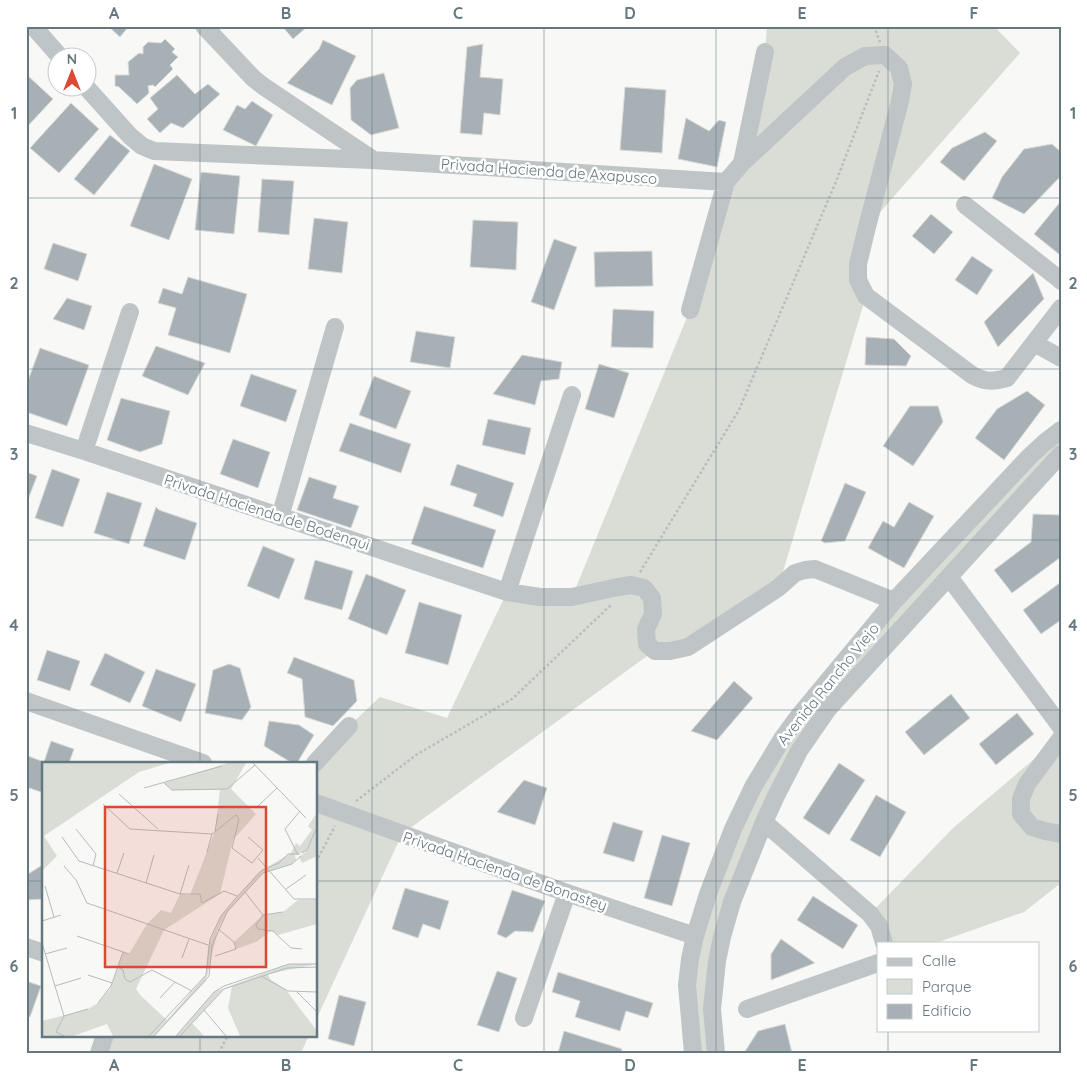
<svg xmlns="http://www.w3.org/2000/svg" width="1087" height="1079" viewBox="0 0 1087 1079" font-family="Quicksand,sans-serif">
  <style>
    .green { fill: #d9ddd5 }
    .building { fill: #a7b1b5; stroke: #dadad8 }
    .lines { fill: none; stroke-linecap: round; stroke-linejoin: round }
    .path { stroke: #b8bcbe; stroke-width: 2.5; stroke-dasharray: 2.5 2.5; stroke-linecap: butt }
    .minor { stroke: #bfc5c7; stroke-width: 18 }
    .grid { fill: none; stroke: #65777f; stroke-width: 1; stroke-opacity: 0.55 }
    .labels { text-anchor: middle; dominant-baseline: central; stroke-width: 5; stroke-linejoin: round; paint-order: stroke }
    .street-label { font-size: 15px; fill: #65777f; stroke: #fff }
    .inset-road { fill: none; stroke: #b4bcbf; stroke-width: 1 }
    .view { fill: #db4833; fill-opacity: 0.15; stroke: #db4833; stroke-width: 2.5 }
    .inset-edge { fill: none; stroke: #65777f; stroke-width: 2.5 }
    .neatline { fill: none; stroke: #65777f; stroke-width: 2 }
    .grid-label { font-size: 16px; text-anchor: middle; font-weight: bold; fill: #65777f }
  </style>
  <rect width="100%" height="100%" fill="#f8f8f6"/>
  <path class="green" d="M767,26H994L1020,53L867,227L866,296L778,588L688,647L654,651L402,834L316,1020V763L349,726L380,697L447,718L507,592L572,597L690,310L742,163L765,52Z
    M1061,430V454L828,709L732,902L716,1053H694L687,985L708,894L798,717Z
    M1061,736V883L1024,912L936,943H884L870,914L953,828Z
    M105,1035H309L301,1053H99Z"/>
  <path class="building" d="M108,26H129L120,37Z
    M282,26H308L293,39Z
    M165,39L175,49L172,52L178,57L170,65L173,69L155,87L153,85L148,86L149,93L137,104L119,87L115,86V75H129L128,62L139,53L143,54V47L148,42L161,43Z
    M323,40L356,56L332,105L287,83L319,49Z
    M483,44L480,77L503,79L500,115L484,113L482,135L460,133L467,47Z
    M384,73L399,128L371,135L351,120L350,88L357,80Z
    M26,74L53,99L26,128Z
    M177,75L195,94L208,84L220,94L183,128L171,123L160,133L147,119L158,109L150,98Z
    M625,87L666,90L662,153L620,150Z
    M252,101L273,115L256,146L223,130L237,105L245,109Z
    M71,103L99,129L59,173L30,148Z
    M686,118L709,131L719,120L726,122L717,167L678,159Z
    M985,132L997,141L964,181L940,162L952,148Z
    M110,135L130,151L94,195L74,179Z
    M1052,144L1061,152V176L1024,214L992,198L1002,177L1024,149Z
    M154,164L192,179L169,240L130,226Z
    M201,172L240,176L234,234L195,230Z
    M262,179L294,181L289,235L258,232Z
    M1061,201V255H1060L1034,234Z
    M931,214L953,232L934,254L912,236Z
    M314,218L348,222L342,273L308,269Z
    M473,220L518,222L516,270L470,267Z
    M554,239L577,247L554,310L531,302Z
    M53,243L87,254L78,281L44,269Z
    M652,251L653,286L595,287L594,252Z
    M972,256L993,270L977,295L955,280Z
    M1033,273L1044,299L998,347L984,322Z
    M188,277L247,294L230,353L168,335L176,308L158,303L163,288L182,294Z
    M67,298L92,306L84,330L53,319Z
    M613,309L654,311L653,348L611,347Z
    M416,331L455,337L450,368L410,362Z
    M866,337L894,339L911,356L906,366L865,365Z
    M156,346L205,363L188,395L142,376Z
    M40,348L89,365L67,426L26,412V386Z
    M522,355L562,362L559,379L541,381L535,405L493,394Z
    M599,364L629,373L614,418L585,409Z
    M251,374L297,390L286,422L240,406Z
    M374,376L411,391L396,429L359,415Z
    M1027,391L1045,405L1004,460L975,438L997,409Z
    M121,398L170,411L162,444L140,452L107,440Z
    M910,406H938L943,422L913,466L883,446Z
    M488,419L531,428L525,455L482,445Z
    M350,423L411,444L401,473L339,451Z
    M233,439L270,452L258,488L220,474Z
    M457,464L514,483L503,517L473,506L477,494L450,485Z
    M52,469L80,479L63,527L35,518Z
    M26,472L37,476L26,505Z
    M309,477L337,486L333,498L359,506L351,528L297,510Z
    M845,483L866,492L845,541L825,543L821,541Z
    M107,492L142,503L129,544L94,533Z
    M909,502L934,516L904,568L868,548L883,521L894,527Z
    M424,506L496,530L483,568L411,544Z
    M156,507L159,510L197,523L185,560L143,546Z
    M1033,514L1061,515V557L1012,593L994,570L1031,542Z
    M263,546L295,559L279,599L247,586Z
    M315,560L353,571L342,610L304,599Z
    M366,574L406,590L387,635L348,619Z
    M1061,582V620L1041,634L1023,610Z
    M419,602L462,615L448,665L405,653Z
    M47,650L80,661L70,691L37,680Z
    M105,653L145,672L130,703L90,685Z
    M294,657L354,680L357,701L333,726L305,717L302,679L287,673Z
    M229,664L240,668L251,707L242,720L205,713L213,670Z
    M156,669L196,684L181,722L142,706Z
    M734,681L753,698L717,740L691,731Z
    M951,694L970,718L924,755L905,732Z
    M1017,713L1034,734L996,765L979,744Z
    M269,721L299,725L314,735L297,763H292L264,746Z
    M51,741L74,749L69,763H44V793L26,787V760L28,756L44,762Z
    M839,763L865,780L829,835L803,818Z
    M524,780L547,788L535,825L497,812Z
    M876,795L906,812L880,857L850,840Z
    M613,822L643,831L634,862L603,853Z
    M662,835L690,843L672,906L644,898Z
    M44,864V899L26,900V877L28,874Z
    M405,888L449,901L440,930L423,924L418,938L392,929Z
    M512,890L545,901L533,932L515,931L506,938L497,934Z
    M813,896L858,925L843,949L797,920Z
    M781,939L815,963L771,980V954Z
    M497,971L517,978L499,1032L477,1025Z
    M558,972L653,1003L648,1018L626,1011L620,1031L575,1017L580,1001L552,992Z
    M26,981L41,986L30,1017L26,1016Z
    M339,995L366,1002L354,1046L328,1039Z
    M785,1024L792,1053H744L758,1031Z
    M564,1031L622,1049L621,1053H558Z"/>
  <g class="lines">
    <path class="path" d="M874,26L880,42
      M640,572L739,410L835,184L879,71
      M356,801L416,755L512,699L612,604
      M316,862L335,826
      M219,1053L228,1035"/>
    <path class="minor" d="M33,26L61,58
      M204,26L253,78L263,86L372,159
      M87,88L130,136L142,146L154,151L372,160L726,182L742,163L845,67L865,56L885,55L899,68L903,84L900,101L867,227L858,264V280L866,296L972,375C985,382 992,382 1007,378L1061,308
      M742,163L765,52
      M965,205L1059,279L1061,281
      M690,310L726,182
      M1034,343L1061,358
      M26,433L84,451L507,592L540,597H572L618,587L631,585L644,588L652,598L653,614L646,629L647,644L655,651H670L688,647L778,588L795,573L805,570L815,569L894,601
      M84,451L130,312
      M280,517L335,327
      M949,577L1061,727
      M507,592L572,395
      M26,701L203,763
      M1061,738L1027,784L1021,799V814L1032,827L1045,831L1061,834
      M315,763L349,726
      M316,803L567,893L695,936
      M764,822L870,914L879,926L884,943
      M26,947L44,953
      M747,1009L878,963
      M524,1018L567,893
      M99,1053L105,1035
      M693,1053L687,985L690,959L695,936L708,894L733,829L753,787L782,739L798,717L871,629L894,601L1029,457L1044,443L1061,430
      M716,1053L712,1009L717,961L722,937L732,902L764,822L776,796L799,751L828,709L1061,454"/>
  </g>
  <path class="grid" d="M200,26V763M372,26V1053M544,26V1053M716,26V1053M888,26V943M26,198H1061M26,369H1061M26,540H1061M26,710H1061M26,881H44M316,881H1061M888,1030V1053M200,1035V1053"/>
  <g class="labels">
    <g class="street-label">
      <text transform="translate(549 171) rotate(4)">Privada Hacienda de Axapusco</text>
      <text transform="translate(267 512) rotate(18)">Privada Hacienda de Bodenqui</text>
      <text transform="translate(828 684) rotate(-51)">Avenida Rancho Viejo</text>
      <text transform="translate(505 871) rotate(19)">Privada Hacienda de Bonastey</text>
    </g>
  </g>
  <g transform="translate(42 762)">
    <rect width="275" height="275" fill="#f8f8f6"/>
    <path d="M0,1H127L97,10L2,74L15,94L0,109ZM186,1H204L189,27L214,52L191,78L178,132L122,168L94,227L99,234L125,258L164,213L166,184L179,154L217,110L249,91L254,81L258,84L270,68L266,64L275,51V94L260,101L257,95L265,89L253,93L254,98L248,103L221,111L185,150L176,167L164,219L112,274H71L65,262L31,274H0V259L46,247L56,241L68,227L81,190L87,192L105,162L119,148L129,151L138,132L148,133L173,69L178,28H130L122,21ZM275,137V162L236,173L229,169L214,180L194,187L192,180L221,153L241,150L256,138ZM247,202H275L226,212L228,217L244,228L275,269V274H198L186,246L190,224L182,227L150,261L162,274H134L172,230Z" fill="#d9ddd5"/>
    <path class="inset-road" d="M211,1L264,56M122,21L130,28L185,27L213,3M102,26L180,4M77,32L116,67M61,42L88,67L170,72L194,53L197,57L190,86L210,101L221,88L206,75M215,45L235,26M34,67L54,92L51,104M173,69L176,52M20,75L37,99L138,132H158L160,141L182,129L195,134M165,90L170,72M260,91L265,88L275,65M256,93L243,67L258,49M216,96L252,137H275M22,104L34,118L45,141L166,183M75,111L82,91M104,121L112,93M3,124L12,155M244,127L264,113M203,130L221,153M138,132L147,103M221,153L214,163L216,167L231,169L249,186L260,187M221,153L241,150M0,159L19,153M176,167L192,180L194,187M35,174L87,192M0,181L22,254L14,270L22,274M3,192L25,186M173,194L194,187M140,196L147,177M76,205L81,208L83,217L88,220L110,208L150,229M46,213L70,221M219,214L246,229L275,230M13,224L39,216M255,230L275,250M118,236L133,220M56,241L69,224L81,190M162,248L184,274M22,254L46,247M107,274L164,213L168,177L179,154L192,138L220,108L237,101L246,92H258M112,274L167,214L170,184L185,150L221,111L250,102L259,94M134,274L172,230L182,224L247,202H275M138,274L182,227L245,206L275,205"/>
    <path class="view" d="M63,45H224V205H63Z"/>
    <rect width="275" height="275" class="inset-edge"/>
  </g>
  <rect width="1087" height="1079" fill="none" stroke="#ffffff" stroke-width="55"/>
  <rect x="877" y="942" width="162" height="90" fill="#ffffff" stroke="#c1c9cc"/>
  <rect x="887" y="958" width="25" height="8" fill="#bfc5c7" stroke="#c1c9cc"/>
  <text x="922" y="966" font-size="15" fill="#65777f">Calle</text>
  <rect x="887" y="979" width="25" height="15" fill="#d9ddd5" stroke="#c1c9cc"/>
  <text x="922" y="992" font-size="15" fill="#65777f">Parque</text>
  <rect x="887" y="1004" width="25" height="15" fill="#a7b1b5" stroke="#c1c9cc"/>
  <text x="922" y="1016" font-size="15" fill="#65777f">Edificio</text>
  <g transform="translate(72 72)"><circle r="24" fill="#ffffff" stroke="#c1c9cc"/>
  <path d="M0-4L9 19L0 12L-9 19Z" fill="#db4833"/>
  <text y="-8" font-size="14" font-weight="bold" text-anchor="middle" fill="#65777f">N</text>
  </g>
  <rect x="28" y="28" width="1032" height="1024" class="neatline"/>
  <g class="grid-label">
    <text x="114" y="19">A</text>
    <text x="286" y="19">B</text>
    <text x="458" y="19">C</text>
    <text x="630" y="19">D</text>
    <text x="802" y="19">E</text>
    <text x="974" y="19">F</text>
    <text x="14" y="119">1</text>
    <text x="1073" y="119">1</text>
    <text x="14" y="289">2</text>
    <text x="1073" y="289">2</text>
    <text x="14" y="460">3</text>
    <text x="1073" y="460">3</text>
    <text x="14" y="631">4</text>
    <text x="1073" y="631">4</text>
    <text x="14" y="801">5</text>
    <text x="1073" y="801">5</text>
    <text x="14" y="972">6</text>
    <text x="1073" y="972">6</text>
    <text x="114" y="1071">A</text>
    <text x="286" y="1071">B</text>
    <text x="458" y="1071">C</text>
    <text x="630" y="1071">D</text>
    <text x="802" y="1071">E</text>
    <text x="974" y="1071">F</text>
  </g>
</svg>
